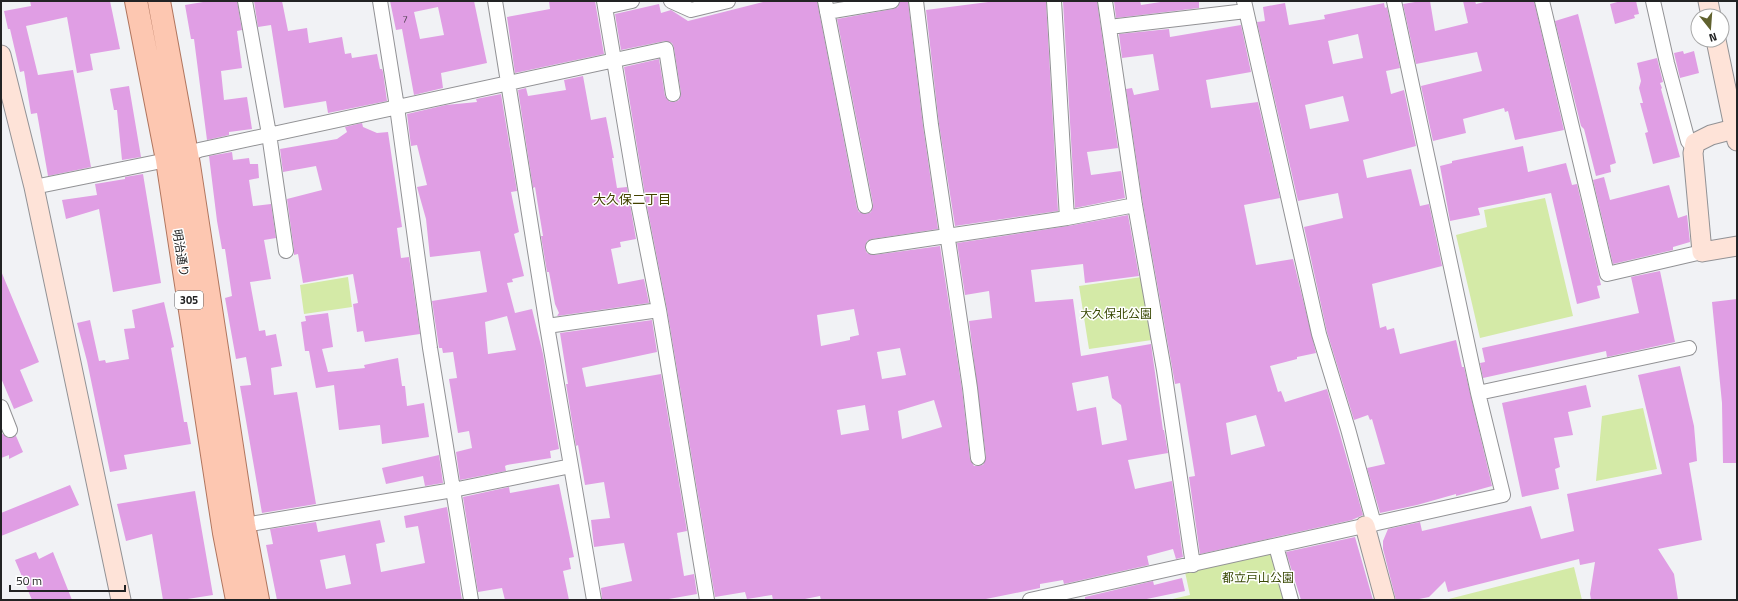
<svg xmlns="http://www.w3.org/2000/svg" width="1738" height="601" viewBox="0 0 1738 601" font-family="'Titillium Web','Noto Sans JP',sans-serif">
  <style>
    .green { fill: #d4eaa7 }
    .building { fill: #e09ee4; fill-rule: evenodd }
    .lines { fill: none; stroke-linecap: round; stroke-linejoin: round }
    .street-casing { stroke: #929295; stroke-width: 16 }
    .secondary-casing { stroke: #929295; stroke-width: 21 }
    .primary-casing { stroke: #b0755e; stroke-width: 24 }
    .street { stroke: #fff; stroke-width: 14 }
    .secondary { stroke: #fee3d8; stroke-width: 19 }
    .primary { stroke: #fdc7b1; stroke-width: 22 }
    .labels { text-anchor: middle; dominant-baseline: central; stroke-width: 3; stroke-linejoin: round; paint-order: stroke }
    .number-label { font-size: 10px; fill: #524254 }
    .shield { fill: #fff; stroke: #646566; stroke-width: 1 }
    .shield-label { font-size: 11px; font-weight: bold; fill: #222324 }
    .street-label { font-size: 12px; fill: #222324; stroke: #fff }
    .park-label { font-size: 12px; fill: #394904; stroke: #fff }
    .neighbourhood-label { font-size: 13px; fill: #434200; stroke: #fff }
  </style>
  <rect width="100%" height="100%" fill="#f1f2f5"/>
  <path class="green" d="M1545,198L1573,316L1480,338L1456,235L1487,227L1484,210Z
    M348,277L352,307L304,314L300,285Z
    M1142,277L1152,340L1089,349L1079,286Z
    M1643,408L1657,469L1596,481L1602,416Z
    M1273,551L1290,600H1168L1190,595L1185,572Z
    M1574,567L1582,600H1445Z"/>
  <path class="building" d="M30,1H110L120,49L90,54L93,70L77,73L67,17L26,26L38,75L73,70L91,167L48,176L37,113L31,114L24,71L20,72L10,29H8L4,11L31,6Z
    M209,1H237L242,30L237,31L242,68L221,71L224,100L247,97L252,129L229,132V135L207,140L194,39H191L185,5Z
    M254,1H282L288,31L307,28L309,43L342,37L345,54L351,53L352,58L377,54L380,69H382L383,72L387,101L328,113L326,101L284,108L271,25L258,27Z
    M390,1H474L487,63L441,73L443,88L414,95L402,29L396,30ZM438,7L444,35L420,39L414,12Z
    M549,1H595L604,54L515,73L507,17L550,9Z
    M767,1H817L857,208L859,212L866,214L871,212L873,204L837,19L893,9L898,7L900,1H908L923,126L938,229L872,239L867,241L865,248L867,253L874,255L940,246L962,389L970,459L974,466L983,465L986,457L969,321L992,318L989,291L965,295L957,243L1068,226L1128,215L1139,276L1085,283L1083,264L1031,270L1035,302L1073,299L1081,356L1151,344L1163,430H1164L1168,453L1128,460L1135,489L1172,481L1183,557L1176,559L1173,549L1147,556L1149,565L1064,584L1063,580L1040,584V588L981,600H821L820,596L800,600H773L772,595L747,599L745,592L715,597L667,309L646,201L624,67L659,59L665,96L670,102H675L679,100L681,93L674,48L672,43L665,41L621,50L615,14L659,4L661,13L671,10L688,21ZM854,309L859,335L850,337V340L821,346L817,315ZM900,348L906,375L882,379L877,352ZM1108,376L1112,398L1121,405L1127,440L1102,445L1096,407L1077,411L1072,383ZM934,400L942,427L902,439L898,411ZM865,405L869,430L841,435L837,410Z
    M996,1H1046L1058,211L955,226L939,124L926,10Z
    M1070,1H1097L1118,148L1087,152L1091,175L1121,171L1125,198L1075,208L1063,2Z
    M1114,1H1140L1141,5L1167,1H1199V8L1116,18Z
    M1421,1H1430L1435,31L1468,23L1463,1H1475L1476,4L1488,1H1534L1564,130L1515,140L1508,111L1505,112L1504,108L1463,119L1466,133L1433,141L1421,86L1482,71L1477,52L1416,64L1403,4Z
    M1621,1H1636L1639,14L1634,15L1635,18L1615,24L1610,4Z
    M1285,3L1289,25L1325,19L1324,15L1384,3L1385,8L1387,7L1400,68L1386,71L1391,94L1404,90L1416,146L1363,160L1367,178L1411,169L1420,206L1429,204L1442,266L1372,284L1380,328L1386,326L1387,330L1394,328L1400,354L1456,340L1462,367H1464L1492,486L1456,496V494L1417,505L1380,513L1367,468L1385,464L1372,419L1370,420L1368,415L1354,420L1327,332L1304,227L1343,218L1338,193L1298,201L1257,22L1265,21L1263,7ZM1358,34L1363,58L1333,64L1328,41ZM1343,96L1349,121L1310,129L1305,105Z
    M1578,14L1616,163L1610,165L1611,172L1596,176L1584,129L1581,126L1555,21Z
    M1241,25L1251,72L1206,80L1211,108L1258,102L1280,198L1244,205L1256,265L1293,259L1316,353L1297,357V359L1270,366L1278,392L1281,391L1285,402L1327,389L1363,515L1352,520L1200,554L1189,477L1195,476L1180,383L1175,384L1143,204L1126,89L1132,88L1134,95L1159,90L1153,54L1122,58L1119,34L1169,29L1170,37ZM1256,415L1265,446L1231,455L1226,423Z
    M1683,51L1684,54L1694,51L1699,73L1680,78L1674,53Z
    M1657,58L1663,82L1660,83L1662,88L1661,89L1680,157L1653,164L1645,133L1648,132L1640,103H1643L1639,88L1641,81L1637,63Z
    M583,76L591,120L606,117L614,158H612L617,188L627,187L636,239L620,242L621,247L611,249L618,284L644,279L649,303L557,316L559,313L555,304L549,272H547L541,236H543L539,212L535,187L533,188L518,90L526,88L528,96L566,90L564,80Z
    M129,86L141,157L122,160L117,110H114L110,89Z
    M501,94L517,191L511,192L519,232L514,234L524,276L512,279L513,282L507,283L515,313L532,309L543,354L559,449L550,451L551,458L507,465L505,466L506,471L460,480L456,452L472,448L469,431L458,433L449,379L457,378L453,352L443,353L442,348H439L432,301L487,292L480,251L430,257L426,219L417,187L427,185L417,145L411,146L407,114L446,105L477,102L476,99ZM507,316L516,350L488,354L485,322Z
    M362,123L363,127L377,133L388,132L402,227L397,228L401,258L409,257L420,334L365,342L363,331L357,332L353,304L358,303L353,274L303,283L298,254L294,255V250L287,199L322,190L316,166L283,172L280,149L337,139L347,132L345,127Z
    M1523,146L1528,172L1566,163L1572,185L1577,184L1601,285L1597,286L1600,298L1577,304L1551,193L1478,208L1480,215L1450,221L1440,166L1452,163V161Z
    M232,152L233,160L249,158L250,164H258L259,178L249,180L253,206L271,204L276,238L264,240L271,279L250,282L259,331L265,330L266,336L276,334L282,366L271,368L274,395L297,392L316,504L262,513L240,386L251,385L246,357L236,359L225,298L232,296L225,249H222L217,221L209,156Z
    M143,174L161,283L113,292L99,209L66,219L62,200L97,195L95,184L125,179V177Z
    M1604,177L1610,200L1669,185L1678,218L1687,215L1690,242L1673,247V250L1613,264L1593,180Z
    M1,271L39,362L20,370L33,401L14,409L1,378Z
    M1660,271L1675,342L1607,357L1606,351L1483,378L1480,363L1485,362L1482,348L1639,313L1631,277Z
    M1737,299V463H1723L1722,403L1712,302Z
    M164,302L174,347L171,348L179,392L184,422H187L191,444L124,455L127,469L110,472L87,361L77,323L90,320L99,361L105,360L106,363L129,359L124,329L135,328L132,310Z
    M328,313L333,347L322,349L328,372L365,368L364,365L398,358L402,386H405L407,406L424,403L429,437L382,444L380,425L339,430L334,385L316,388L309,351H305L301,322L306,321L305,316Z
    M652,320L657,352L582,368L586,387L661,374L687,531L677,533L684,576L694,574L697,594L663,600H602L601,588L632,581L624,543L594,547L591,520L610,518L604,482L585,485L578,445L576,446L566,384H568L560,333Z
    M1680,366L1694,426L1697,461L1689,463L1702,540L1658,549L1674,574L1678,600H1591L1590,594L1595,562L1580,565L1579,559L1448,592L1445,581L1429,597L1414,600H1396L1383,549V541L1388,529L1420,522L1422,531L1531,506L1541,539L1574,531L1567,494L1662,474L1638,375Z
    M1586,385L1591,407L1568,412L1573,435L1554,438L1560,467L1555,469L1559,489L1522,497L1502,403Z
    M1,433L9,438L16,436L23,452L9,459V455L1,458Z
    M439,455L443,483L425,486L423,476L386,484L382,468Z
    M559,484L574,557L569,558L571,569L563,571L569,600H505L502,588L478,592L463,497L509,487L510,493Z
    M70,485L79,505L1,536V513Z
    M195,491L213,595L181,600H163L152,534L126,541L117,504Z
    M447,507L462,600H277L266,545L273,544L270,529L316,522L318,532L380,520L385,542L376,544L381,572L425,563L418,526L406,528L404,516ZM345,555L351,584L326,589L320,560Z
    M1355,537L1373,600H1301L1286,552Z
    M36,552L39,559L53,552L72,600H32L15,560Z
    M1182,578L1185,591L1142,600H1085V597L1153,581L1154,585Z"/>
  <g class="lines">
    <defs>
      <path id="street" d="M245,1L269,134L286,251
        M380,1L397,107L430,348L471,600
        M495,1L547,326L594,600
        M604,1L638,203L659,310L707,600
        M671,1L691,10L728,1
        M825,1L865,206
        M916,1L931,125L970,388L978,458
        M1054,1L1067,218
        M1105,1L1135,205L1164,370L1193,565
        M1244,1L1319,334L1348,429L1374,524
        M1542,1L1607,274L1702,252
        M1653,1L1667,63L1688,141L1694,149
        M605,7L632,1
        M827,12L892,1
        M1109,27L1246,11
        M187,155L199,150L666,49L673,94
        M34,187L167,160
        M873,247L1067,218L1135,205
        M547,326L659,310
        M1478,393L1689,348
        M1,407L10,430
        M244,525L453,490L571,466
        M1276,546L1291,600
        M1030,600L1503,495L1478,393L1394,1"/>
      <path id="secondary" d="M1708,1L1711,16
        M1716,40L1737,141
        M1,55L34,187L121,600
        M1734,129L1711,135L1695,143L1693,153L1702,252L1737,246
        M1365,526L1385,600"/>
      <path id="primary" d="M136,1L167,160L224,533L237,600
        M159,1L189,165L244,525L258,600"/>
    </defs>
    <use href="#street" class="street-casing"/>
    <use href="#secondary" class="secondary-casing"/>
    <use href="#primary" class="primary-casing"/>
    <use href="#street" class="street"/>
    <use href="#secondary" class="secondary"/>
    <use href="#primary" class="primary"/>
  </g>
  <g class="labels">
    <g class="number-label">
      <text x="405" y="19">7</text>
    </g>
    <rect class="shield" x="175" y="291" width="28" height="18" rx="3"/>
    <g class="shield-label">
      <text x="189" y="300">305</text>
    </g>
    <g class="street-label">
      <text transform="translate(181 253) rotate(81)">明治通り</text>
    </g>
    <g class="park-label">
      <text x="1116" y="313">大久保北公園</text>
      <text x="1258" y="577">都立戸山公園</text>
    </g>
    <g class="neighbourhood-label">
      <text x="632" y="199">大久保二丁目</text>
    </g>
  </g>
  <rect width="1738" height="601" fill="none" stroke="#222324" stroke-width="4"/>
  <g transform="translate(1710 28) rotate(163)"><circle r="19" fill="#ffffff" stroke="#a7a7a7"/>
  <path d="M0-3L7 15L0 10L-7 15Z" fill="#60612e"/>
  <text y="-6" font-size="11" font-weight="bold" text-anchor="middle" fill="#222324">N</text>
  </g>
  <path d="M10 585v6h115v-6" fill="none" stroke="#222324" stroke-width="2"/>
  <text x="16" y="585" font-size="12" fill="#222324" stroke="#ffffff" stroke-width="3" paint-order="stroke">50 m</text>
</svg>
